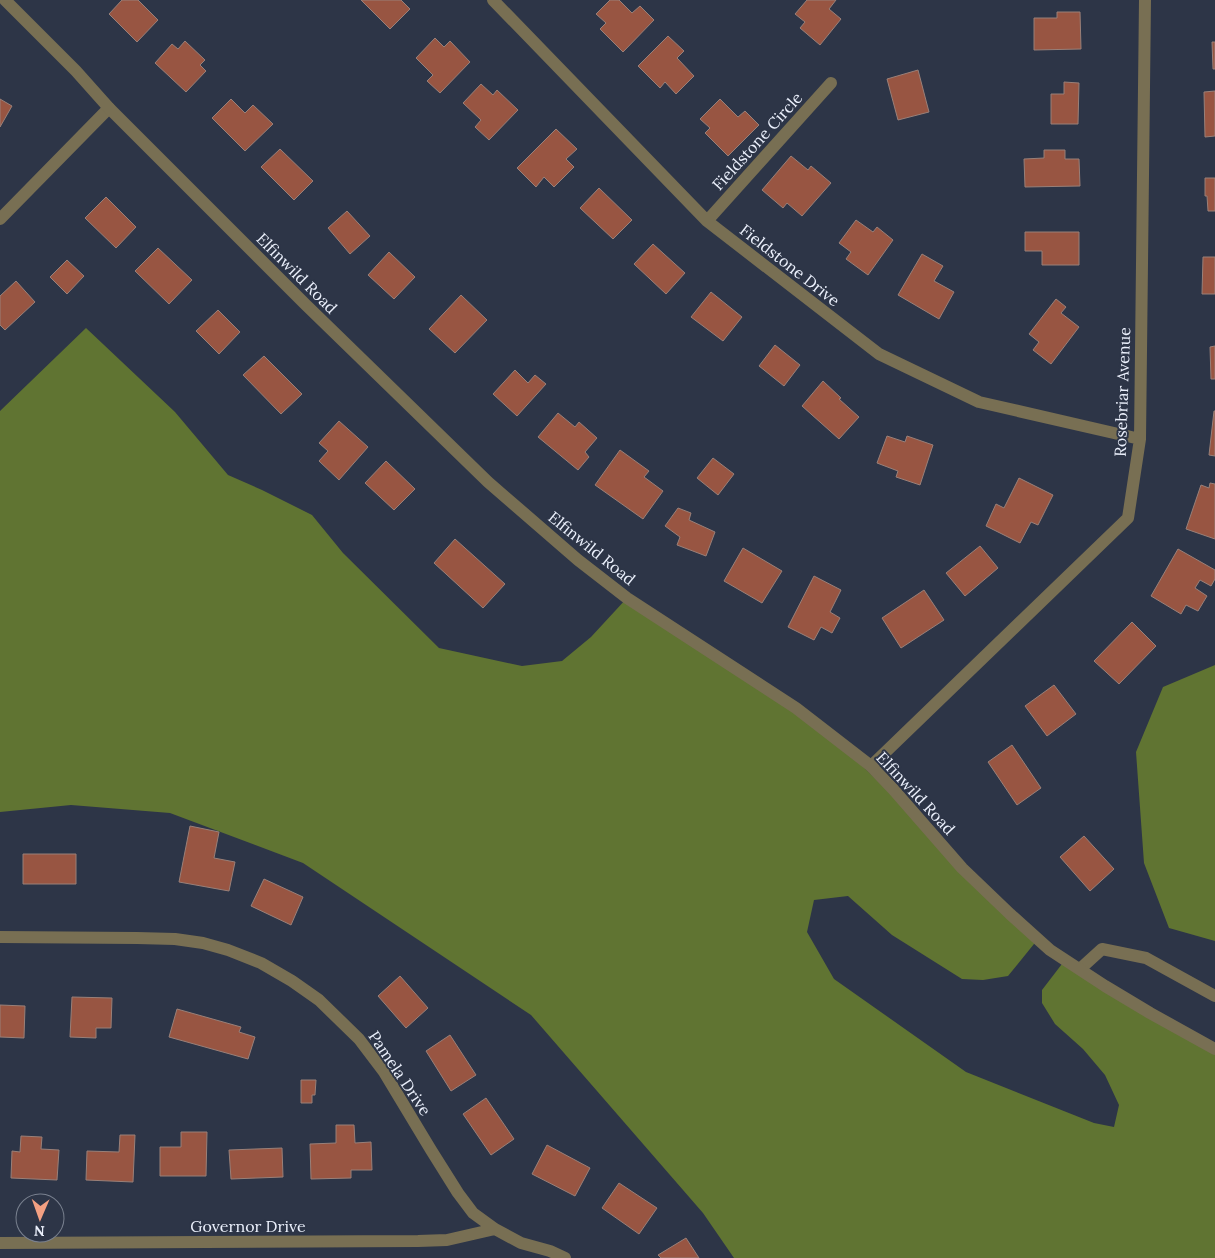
<svg xmlns="http://www.w3.org/2000/svg" width="1215" height="1258" viewBox="0 0 1215 1258" font-family="Lora,serif">
  <style>
    .forest { fill: #607432 }
    .building { fill: #985542; stroke: #998079 }
    .lines { fill: none; stroke-linecap: round; stroke-linejoin: round }
    .minor { stroke: #786f53; stroke-width: 12 }
    .tertiary { stroke: #786f53; stroke-width: 12 }
    .labels { text-anchor: middle; dominant-baseline: central; stroke-width: 4; stroke-linejoin: round; paint-order: stroke }
    .street-label { font-size: 16px; fill: #ebf0fc; stroke: #2d3547 }
  </style>
  <rect width="100%" height="100%" fill="#2d3547"/>
  <path class="forest" d="M86,328L175,412L228,475L262,490L312,515L343,553L439,648L522,666L562,661L591,637L627,598L831,735L1038,939L1008,976L983,980L962,979L892,935L848,896L814,900L807,932L834,979L966,1072L1094,1123L1114,1127L1119,1105L1105,1075L1083,1049L1055,1024L1042,1003V990L1065,960L1215,1049V1258H734L703,1213L531,1015L303,863L170,813L71,805L0,812V411Z
    M1215,665V941L1169,928L1144,863L1136,752L1163,687Z"/>
  <path class="building" d="M122,0H138L158,20L137,42L109,14Z
    M361,0H401L410,9L390,29Z
    M610,0H619L632,13L640,6L654,20L623,52L600,29L606,23L596,14Z
    M807,0H836L829,9L841,19L820,45L800,28L805,22L795,14Z
    M1057,12H1080L1081,49L1034,50V18H1057Z
    M668,36L684,51L677,58L694,76L676,94L665,82L660,88L638,66Z
    M435,38L444,47L450,41L470,62L440,93L427,81L433,75L416,58Z
    M185,41L205,60L200,65L206,71L186,92L155,63L172,44L178,49Z
    M1212,42H1215V69H1213Z
    M918,70L929,112L898,120L887,79Z
    M1064,82L1079,83L1078,124H1051V94H1064Z
    M481,84L493,95L497,90L518,110L489,140L475,127L481,120L463,103Z
    M1215,91V136L1205,137L1204,92Z
    M0,99L12,106L0,127Z
    M231,99L245,113L253,105L273,124L245,151L212,118Z
    M720,99L738,117L745,111L759,125L728,156L705,133L710,128L700,119Z
    M556,129L577,149L566,159L574,167L554,187L544,177L536,187L517,168Z
    M280,149L313,181L294,200L261,167Z
    M1044,150H1065V159H1079L1080,186L1025,187L1024,159L1044,158Z
    M791,156L808,170L811,166L831,183L802,216L787,203L783,208L762,190Z
    M1205,178H1215V211H1208L1207,196H1205Z
    M599,188L632,220L613,239L580,208Z
    M106,197L136,227L116,248L85,218Z
    M347,211L370,236L350,254L328,228Z
    M856,220L873,232L877,227L893,240L868,275L846,259L851,252L839,243Z
    M1025,232H1079V265H1042V251H1025Z
    M653,244L685,273L666,294L634,264Z
    M158,248L192,280L169,304L135,271Z
    M389,252L415,277L394,299L368,275Z
    M922,254L943,266L934,281L954,292L939,319L898,295Z
    M1203,257H1215V294H1202Z
    M67,260L84,276L67,294L50,277Z
    M16,281L35,302L5,330L0,325V296Z
    M711,292L742,317L723,341L691,317Z
    M461,295L487,320L455,353L429,329Z
    M1056,299L1066,307L1061,313L1079,327L1051,364L1033,350L1039,342L1029,334Z
    M218,310L240,332L219,354L196,331Z
    M775,345L800,365L784,386L759,366Z
    M1215,346V379H1211L1210,347Z
    M264,356L302,394L281,414L243,375Z
    M515,370L528,383L535,375L546,384L517,416L493,394Z
    M823,381L841,398L839,399L859,417L839,439L802,406Z
    M1214,411H1215V456L1209,455Z
    M558,413L575,427L579,422L597,438L585,452L589,457L578,470L538,437Z
    M339,421L368,447L339,480L319,461L328,451L319,443Z
    M887,436L905,442L907,436L933,445L920,485L896,477L898,471L877,463Z
    M620,450L649,471L644,477L663,491L643,519L595,485Z
    M713,458L734,474L718,495L697,478Z
    M386,461L415,489L394,510L365,483Z
    M1019,478L1053,495L1038,525L1031,522L1020,543L986,526L996,504L1004,508Z
    M1210,483L1215,484V539L1186,529L1201,485L1209,488Z
    M678,508L691,513L689,520L715,532L706,556L677,545L680,537L665,526Z
    M455,539L505,584L483,608L434,563Z
    M980,546L998,568L965,596L946,573Z
    M743,548L782,571L762,603L724,581Z
    M1178,549L1215,570V579L1211,586L1200,580L1195,588L1207,596L1198,611L1186,605L1181,614L1151,596Z
    M814,576L841,590L830,612L840,618L832,633L821,627L814,640L788,627Z
    M924,590L944,620L901,648L882,618Z
    M1132,622L1156,646L1119,684L1094,661Z
    M1054,685L1076,714L1047,736L1025,706Z
    M1012,745L1041,788L1017,805L988,762Z
    M190,826L219,832L214,858L235,862L229,891L179,882Z
    M1084,836L1114,869L1090,891L1060,857Z
    M23,854H76V884H23Z
    M264,879L303,897L291,925L251,906Z
    M400,976L428,1008L406,1028L378,996Z
    M72,997L112,998L111,1028H96V1038L70,1037Z
    M0,1005L25,1006L24,1038L0,1037Z
    M177,1009L241,1027L239,1032L255,1037L248,1059L169,1037Z
    M450,1035L476,1075L451,1091L426,1051Z
    M301,1080H316L315,1095H312V1103H301Z
    M486,1098L514,1139L491,1155L463,1114Z
    M336,1125H354L355,1143L371,1142L372,1170H351V1178L311,1179L310,1144L336,1143Z
    M181,1132H207L206,1176H160V1147H181Z
    M120,1135H135L133,1182L86,1180L87,1151L119,1152Z
    M21,1136L42,1137L41,1149L59,1150L57,1180L11,1178L12,1151L20,1152Z
    M547,1145L590,1168L575,1196L532,1174Z
    M282,1148L283,1177L231,1179L229,1150Z
    M619,1183L657,1208L639,1234L602,1208Z
    M686,1238L699,1258H661L658,1255Z"/>
  <g class="lines">
    <path class="minor" d="M493,0L707,221L879,354L979,402L1140,439
      M0,219L109,108
      M707,221L831,83
      M871,766L1128,518L1140,439L1145,0
      M0,937L137,938L175,939L203,943L228,950L261,963L292,981L319,1000L359,1039L384,1072L431,1150L458,1193L473,1213L495,1229L521,1243L550,1251L565,1258
      M1080,969L1102,949L1146,958L1215,996
      M0,1243L418,1241L447,1240L495,1229"/>
    <path class="tertiary" d="M5,0L76,71L109,108L305,304L488,482L578,560L627,598L796,708L871,766L893,789L962,868L1010,914L1050,950L1105,986L1150,1013L1215,1049"/>
  </g>
  <g class="labels">
    <g class="street-label">
      <text transform="translate(757 141) rotate(-48)">Fieldstone Circle</text>
      <text transform="translate(790 265) rotate(38)">Fieldstone Drive</text>
      <text transform="translate(297 273) rotate(45)">Elfinwild Road</text>
      <text transform="translate(1122 392) rotate(-88)">Rosebriar Avenue</text>
      <text transform="translate(592 548) rotate(39)">Elfinwild Road</text>
      <text transform="translate(916 793) rotate(47)">Elfinwild Road</text>
      <text transform="translate(400 1073) rotate(56)">Pamela Drive</text>
      <text x="248" y="1226">Governor Drive</text>
    </g>
  </g>
  <g transform="translate(40 1218) rotate(182)"><circle r="24" fill="#2d3547" stroke="#79808f"/>
  <path d="M0-4L9 19L0 12L-9 19Z" fill="#f3a082"/>
  <text y="-8" font-size="14" font-weight="bold" text-anchor="middle" fill="#ebf0fc">N</text>
  </g>
</svg>
